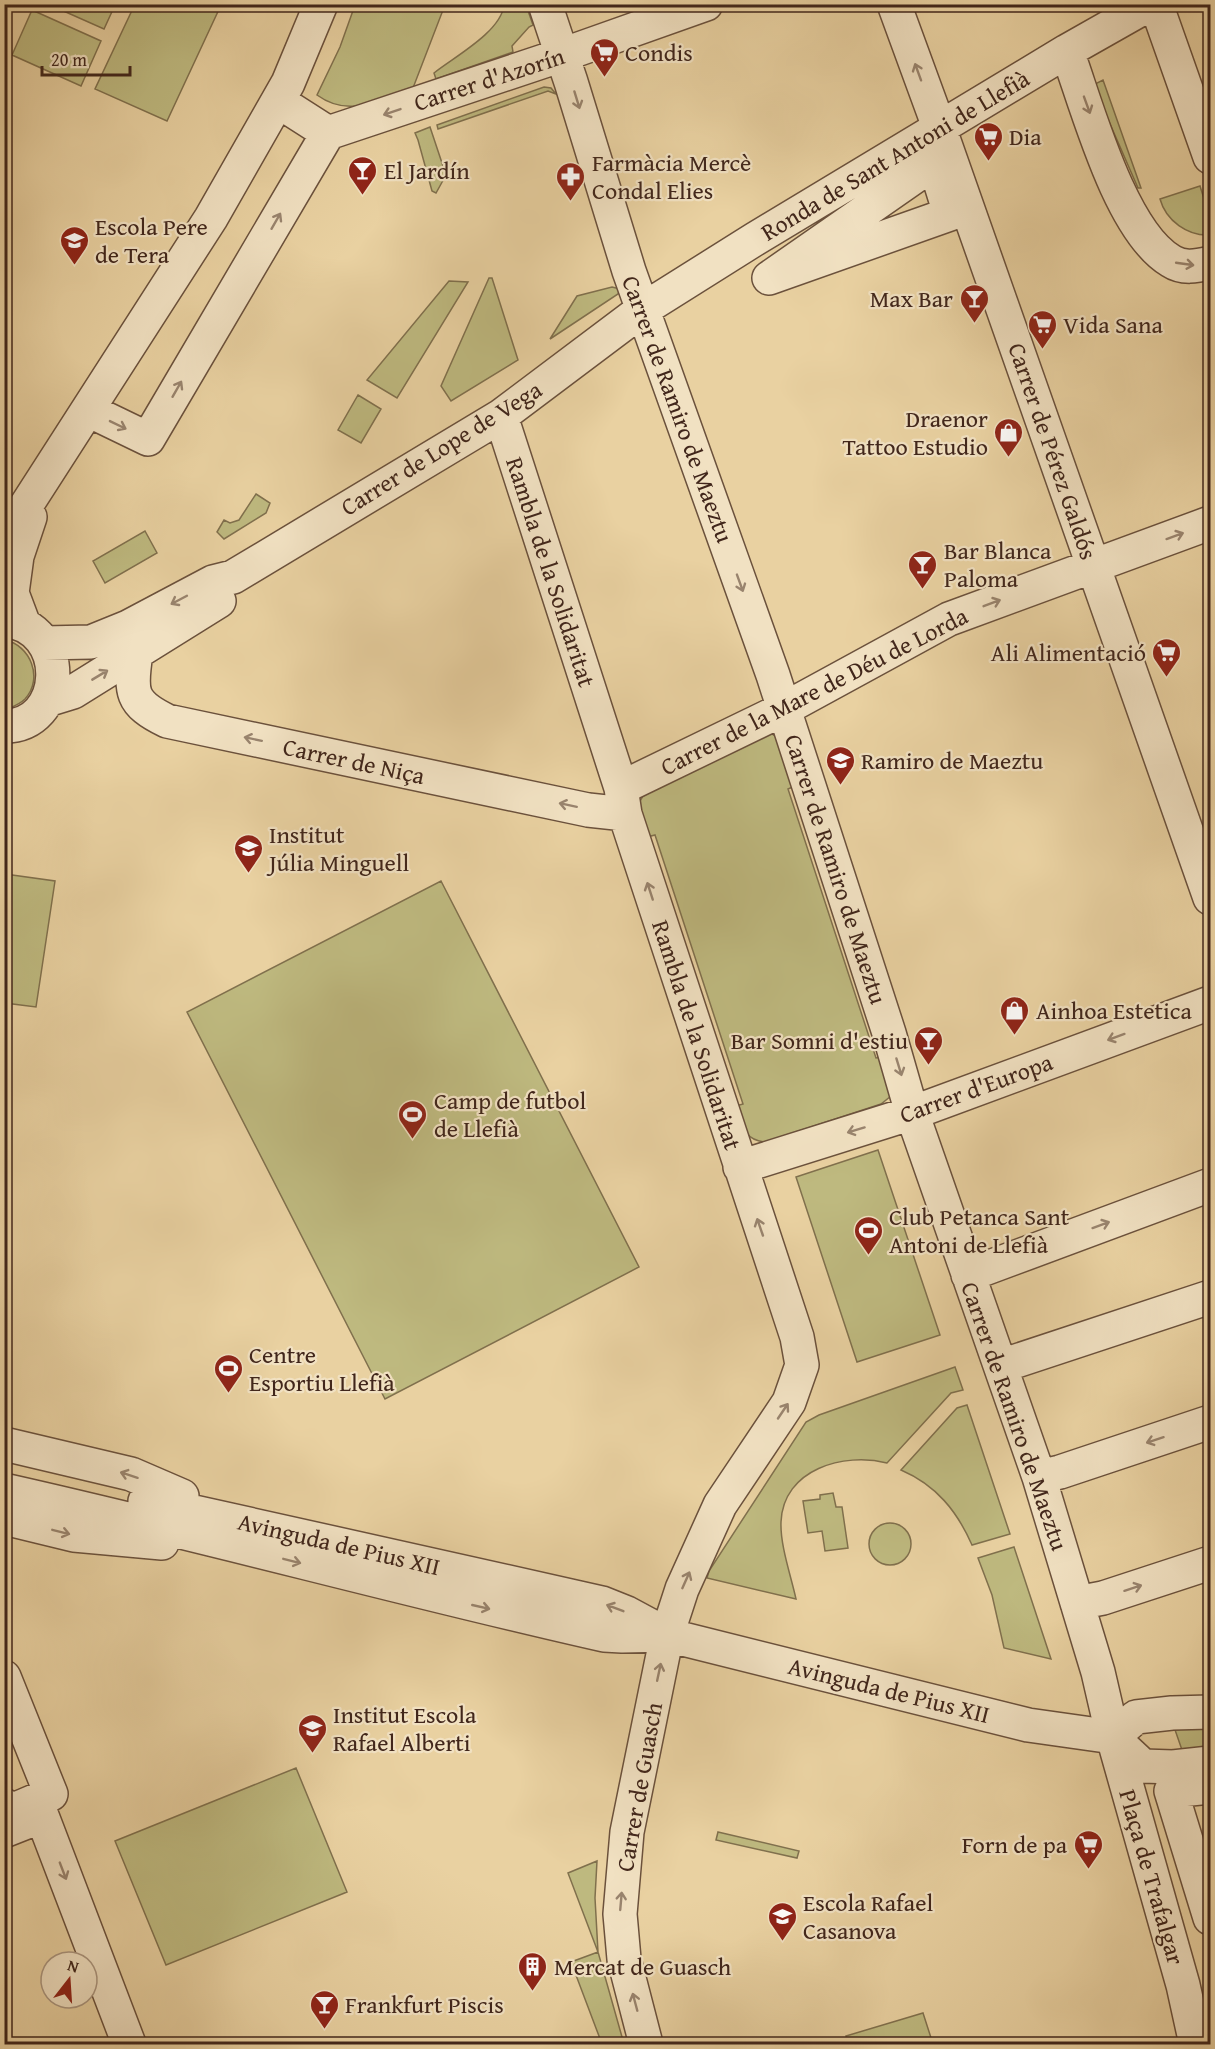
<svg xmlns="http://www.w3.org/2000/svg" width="1215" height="2049" viewBox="0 0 1215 2049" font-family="'Gentium Book Plus',serif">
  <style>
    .green { fill: #beb97f; stroke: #80704d; stroke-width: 1.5 }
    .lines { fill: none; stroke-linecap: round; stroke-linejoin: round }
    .minor-casing { stroke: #6b513c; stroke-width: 36 }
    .minor { stroke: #f1e1c2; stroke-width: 33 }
    .oneway { stroke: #99846e }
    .labels { text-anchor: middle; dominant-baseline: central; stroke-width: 4.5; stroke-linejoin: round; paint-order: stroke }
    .poi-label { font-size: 24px; fill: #41261b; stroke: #f1e1c2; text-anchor: start }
    .street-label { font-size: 24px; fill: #41261b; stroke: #f1e1c2 }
  </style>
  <rect width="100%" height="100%" fill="#e9d1a1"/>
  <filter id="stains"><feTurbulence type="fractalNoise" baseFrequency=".00333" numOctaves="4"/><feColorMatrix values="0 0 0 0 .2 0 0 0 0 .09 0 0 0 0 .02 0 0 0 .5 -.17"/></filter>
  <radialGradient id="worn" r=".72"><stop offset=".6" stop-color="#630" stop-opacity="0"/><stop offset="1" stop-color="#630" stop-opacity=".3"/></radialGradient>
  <path class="green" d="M135,4L221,5L167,121L95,89Z
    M50,5H115L104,29Z
    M355,5H442L440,7L443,10L413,88C379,99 350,119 317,95L340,47Z
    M504,5H526L533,25L529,27L512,46L513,52L436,79L434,73C454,57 501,32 504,5Z
    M32,10L101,41L81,86L12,55Z
    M1103,80L1141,188H1138L1093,85Z
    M544,87L551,88L556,94L548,91L438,129L437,125Z
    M430,127L446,175L436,193L432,191L418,140L415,133Z
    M1200,186L1210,218L1209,235C1188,236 1166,221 1160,199Z
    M489,278H492L518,360L451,401L441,386Z
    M449,281L468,282L397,398L367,380Z
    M612,287L620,289L618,294L550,339L577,296Z
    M358,395L381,409L361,443L338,430Z
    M256,494L270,503L266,513L224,539L217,532L224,520L230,523L239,520Z
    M145,531L157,553L105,583L93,561Z
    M5,640C30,645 44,678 25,699C19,705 12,707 5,710Z
    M769,732L778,738L795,786L788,789L876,1058L883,1057L891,1096L881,1104L765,1142C743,1140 742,1124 736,1106L743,1104L655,835L647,837L639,803L643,796L656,788Z
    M5,874L55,881L36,1007L5,1003Z
    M441,881L639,1267L385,1399L187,1012Z
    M878,1150L940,1335L857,1362L796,1177Z
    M955,1367L963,1390L951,1393L887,1463C844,1452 783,1469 781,1522C780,1545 791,1576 796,1599L707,1578L709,1571L806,1422L819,1415Z
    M967,1405L1010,1534L972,1545C957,1511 936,1485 901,1470L957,1408Z
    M833,1493L836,1507H842L848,1548L825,1551L822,1531L808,1533L803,1501L820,1499V1495Z
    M869 1544a21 21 0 1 1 42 0a21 21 0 1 1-42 0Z
    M1014,1547L1051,1659L1004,1648L992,1595L978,1558Z
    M1173,1724H1210V1747L1182,1750Z
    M296,1768L347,1892L166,1965L115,1841Z
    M718,1832L799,1851L797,1858L716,1840Z
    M597,1861L595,1898L598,1952L624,2044H602L571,1962L598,1952L568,1873Z
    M923,2013L933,2044H849L846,2036Z"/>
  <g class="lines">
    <defs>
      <path id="minor" d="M545,4L571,82L629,271L773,675L889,1033L912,1113L1039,1477L1098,1672L1113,1737L1183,1985L1196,2044
        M894,4L939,127L1210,898
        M1156,4L1210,157
        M1067,51C1087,106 1120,231 1171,261C1183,269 1197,266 1210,263
        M278,101L328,133L562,55L706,4
        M927,168L938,175L950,214L769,278Z
        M88,410L148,439L328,133
        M501,416L621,788L625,814L797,1337L802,1365L789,1402L720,1505L682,1589L667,1635L627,1832L620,1914L624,1959L646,2044
        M4,540L211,218L288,83L321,4
        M4,620C72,627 66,727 4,726
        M24,625L12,593L17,556L30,517
        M44,643L91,642L128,627L213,582L233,577L501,416L642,310L755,239L1067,51L1150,4
        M136,653C130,692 130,703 167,721L588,810L625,814
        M47,700L73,692L219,601
        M621,788L784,709L949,619L1210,523
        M740,1167L912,1113L1210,1003
        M968,1275L1210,1185
        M1001,1366L1210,1297
        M4,1444L131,1474L182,1496
        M1039,1477L1060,1472L1210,1422
        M4,1490C205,1535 404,1590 604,1635L622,1636L667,1635L1028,1725L1113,1737
        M145,1501L602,1603L627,1613L666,1634
        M4,1518L74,1535L162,1543
        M1077,1603L1103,1598L1210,1563
        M4,1677L51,1794L9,1812L4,1805
        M1113,1737L1136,1717L1172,1713L1210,1712
        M1113,1738L1143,1766L1173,1767L1210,1763
        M1210,1787L1171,1791L1210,1918
        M4,1831L42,1816L129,2044"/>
    </defs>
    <use href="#minor" class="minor-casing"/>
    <use href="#minor" class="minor"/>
  </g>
  <defs><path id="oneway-shaft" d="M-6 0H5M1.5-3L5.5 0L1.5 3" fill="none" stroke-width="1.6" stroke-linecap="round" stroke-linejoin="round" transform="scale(1.5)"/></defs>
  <g class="oneway">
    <use href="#oneway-shaft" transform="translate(918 72) rotate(-110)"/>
    <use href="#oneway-shaft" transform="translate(577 100) rotate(73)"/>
    <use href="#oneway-shaft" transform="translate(1087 105) rotate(70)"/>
    <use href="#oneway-shaft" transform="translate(392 112) rotate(161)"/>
    <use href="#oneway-shaft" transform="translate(276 221) rotate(-60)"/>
    <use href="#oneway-shaft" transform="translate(1185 264) rotate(8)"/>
    <use href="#oneway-shaft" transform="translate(177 389) rotate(-60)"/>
    <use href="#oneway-shaft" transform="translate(118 425) rotate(26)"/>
    <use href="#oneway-shaft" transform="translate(1175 536) rotate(-20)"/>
    <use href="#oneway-shaft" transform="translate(740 583) rotate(70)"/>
    <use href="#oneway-shaft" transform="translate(179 600) rotate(152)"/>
    <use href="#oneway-shaft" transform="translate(992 603) rotate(-21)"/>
    <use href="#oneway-shaft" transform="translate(100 675) rotate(-31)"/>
    <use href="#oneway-shaft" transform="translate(253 739) rotate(-168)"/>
    <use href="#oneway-shaft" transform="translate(568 805) rotate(-168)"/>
    <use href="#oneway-shaft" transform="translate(650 891) rotate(-108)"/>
    <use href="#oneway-shaft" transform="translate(1116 1037) rotate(160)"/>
    <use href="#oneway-shaft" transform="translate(899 1067) rotate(73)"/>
    <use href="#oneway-shaft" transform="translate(856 1130) rotate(163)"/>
    <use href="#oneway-shaft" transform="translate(1101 1225) rotate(-20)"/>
    <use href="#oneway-shaft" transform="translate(760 1227) rotate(-109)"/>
    <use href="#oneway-shaft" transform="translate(783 1411) rotate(-56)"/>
    <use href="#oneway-shaft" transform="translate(1155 1440) rotate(162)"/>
    <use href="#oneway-shaft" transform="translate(129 1475) rotate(-162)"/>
    <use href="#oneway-shaft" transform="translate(61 1532) rotate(14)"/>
    <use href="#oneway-shaft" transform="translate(292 1561) rotate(14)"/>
    <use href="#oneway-shaft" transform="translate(686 1580) rotate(-66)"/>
    <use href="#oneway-shaft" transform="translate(1133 1588) rotate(-18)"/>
    <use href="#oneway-shaft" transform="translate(481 1607) rotate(13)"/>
    <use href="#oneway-shaft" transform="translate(615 1608) rotate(-159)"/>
    <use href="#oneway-shaft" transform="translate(659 1672) rotate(-78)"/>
    <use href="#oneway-shaft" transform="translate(63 1871) rotate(69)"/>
    <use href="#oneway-shaft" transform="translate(621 1901) rotate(-85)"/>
    <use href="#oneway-shaft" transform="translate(635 2002) rotate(-105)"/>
  </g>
  <defs>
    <symbol id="supermarket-pin" viewBox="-11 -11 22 30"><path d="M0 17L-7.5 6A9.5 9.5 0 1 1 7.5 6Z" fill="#8f2418" stroke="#f1e1c2"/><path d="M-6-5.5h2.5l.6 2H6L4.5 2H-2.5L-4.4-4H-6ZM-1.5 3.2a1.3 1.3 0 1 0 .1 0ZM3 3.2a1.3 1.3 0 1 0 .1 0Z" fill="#fff"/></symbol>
    <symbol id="bar-pin" viewBox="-11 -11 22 30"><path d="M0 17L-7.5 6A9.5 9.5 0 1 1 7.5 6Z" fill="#8f2418" stroke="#f1e1c2"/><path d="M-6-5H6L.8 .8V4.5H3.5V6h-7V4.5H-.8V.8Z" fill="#fff"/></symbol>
    <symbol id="pharmacy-pin" viewBox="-11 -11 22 30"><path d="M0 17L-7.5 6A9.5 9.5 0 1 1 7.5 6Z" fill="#8f2418" stroke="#f1e1c2"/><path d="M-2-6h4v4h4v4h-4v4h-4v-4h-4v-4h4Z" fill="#fff"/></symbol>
    <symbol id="school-pin" viewBox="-11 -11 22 30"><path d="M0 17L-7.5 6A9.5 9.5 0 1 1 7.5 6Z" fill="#8f2418" stroke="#f1e1c2"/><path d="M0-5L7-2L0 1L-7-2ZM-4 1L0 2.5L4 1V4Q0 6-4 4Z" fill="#fff"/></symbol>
    <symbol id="shop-pin" viewBox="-11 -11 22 30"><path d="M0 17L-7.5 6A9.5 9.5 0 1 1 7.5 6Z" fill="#8f2418" stroke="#f1e1c2"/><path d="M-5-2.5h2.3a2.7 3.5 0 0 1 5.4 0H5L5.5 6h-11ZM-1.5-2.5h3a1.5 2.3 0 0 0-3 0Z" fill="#fff"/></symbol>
    <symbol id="stadium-pin" viewBox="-11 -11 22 30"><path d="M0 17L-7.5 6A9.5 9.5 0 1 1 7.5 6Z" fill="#8f2418" stroke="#f1e1c2"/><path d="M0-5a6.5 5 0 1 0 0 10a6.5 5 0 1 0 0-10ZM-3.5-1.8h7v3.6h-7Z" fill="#fff"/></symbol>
    <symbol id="building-pin" viewBox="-11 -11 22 30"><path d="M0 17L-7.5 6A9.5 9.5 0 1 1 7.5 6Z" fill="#8f2418" stroke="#f1e1c2"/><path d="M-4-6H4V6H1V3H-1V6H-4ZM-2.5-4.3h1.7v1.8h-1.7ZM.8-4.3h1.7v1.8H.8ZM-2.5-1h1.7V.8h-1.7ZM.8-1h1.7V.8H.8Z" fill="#fff"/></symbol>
  </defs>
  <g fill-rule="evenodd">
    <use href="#supermarket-pin" x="588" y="36" width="33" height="45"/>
    <use href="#supermarket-pin" x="972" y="120" width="33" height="45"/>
    <use href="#bar-pin" x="346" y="154" width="33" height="45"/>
    <use href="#pharmacy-pin" x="554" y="160" width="33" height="45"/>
    <use href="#school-pin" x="58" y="224" width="33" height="45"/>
    <use href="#bar-pin" x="958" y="282" width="33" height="45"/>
    <use href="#supermarket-pin" x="1026" y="308" width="33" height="45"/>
    <use href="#shop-pin" x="992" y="416" width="33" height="45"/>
    <use href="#bar-pin" x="906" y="548" width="33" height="45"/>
    <use href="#supermarket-pin" x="1150" y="636" width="33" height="45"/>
    <use href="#school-pin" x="824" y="744" width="33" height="45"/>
    <use href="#school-pin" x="232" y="832" width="33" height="45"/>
    <use href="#shop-pin" x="998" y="994" width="33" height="45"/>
    <use href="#bar-pin" x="912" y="1024" width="33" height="45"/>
    <use href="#stadium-pin" x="396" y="1098" width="33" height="45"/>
    <use href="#stadium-pin" x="852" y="1214" width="33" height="45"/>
    <use href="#stadium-pin" x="212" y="1352" width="33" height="45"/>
    <use href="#school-pin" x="296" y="1712" width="33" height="45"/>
    <use href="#supermarket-pin" x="1072" y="1828" width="33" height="45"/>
    <use href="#school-pin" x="766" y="1900" width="33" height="45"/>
    <use href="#building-pin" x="516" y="1950" width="33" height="45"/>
    <use href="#bar-pin" x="308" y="1988" width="33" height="45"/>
  </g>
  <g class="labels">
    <g class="poi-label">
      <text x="625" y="52">Condis</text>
      <text x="1009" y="136">Dia</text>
      <text x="592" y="162">Farmàcia Mercè<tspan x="592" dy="28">Condal Elies</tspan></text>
      <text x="384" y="170">El Jardín</text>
      <text x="95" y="226">Escola Pere<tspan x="95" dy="28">de Tera</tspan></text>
      <text x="953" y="298" text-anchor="end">Max Bar</text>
      <text x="1063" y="324">Vida Sana</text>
      <text x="988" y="418" text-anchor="end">Draenor<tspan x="988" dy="28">Tattoo Estudio</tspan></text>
      <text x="944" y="550">Bar Blanca<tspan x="944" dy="28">Paloma</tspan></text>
      <text x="1146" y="652" text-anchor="end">Ali Alimentació</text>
      <text x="861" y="760">Ramiro de Maeztu</text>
      <text x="269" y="834">Institut<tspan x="269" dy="28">Júlia Minguell</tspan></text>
      <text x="1036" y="1010">Ainhoa Estetica</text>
      <text x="908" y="1040" text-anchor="end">Bar Somni d'estiu</text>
      <text x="434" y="1100">Camp de futbol<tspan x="434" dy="28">de Llefià</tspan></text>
      <text x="889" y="1216">Club Petanca Sant<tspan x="889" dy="28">Antoni de Llefià</tspan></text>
      <text x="249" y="1354">Centre<tspan x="249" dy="28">Esportiu Llefià</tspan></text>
      <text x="333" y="1714">Institut Escola<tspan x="333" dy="28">Rafael Alberti</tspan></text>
      <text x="1067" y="1844" text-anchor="end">Forn de pa</text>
      <text x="803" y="1902">Escola Rafael<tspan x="803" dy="28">Casanova</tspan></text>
      <text x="554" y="1966">Mercat de Guasch</text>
      <text x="345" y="2004">Frankfurt Piscis</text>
    </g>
    <g class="street-label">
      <text transform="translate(489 79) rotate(-18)">Carrer d'Azorín</text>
      <text transform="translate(895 155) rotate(-31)">Ronda de Sant Antoni de Llefià</text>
      <text transform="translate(678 409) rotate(70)">Carrer de Ramiro de Maeztu</text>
      <text transform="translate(441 448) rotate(-32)">Carrer de Lope de Vega</text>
      <text transform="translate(1053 451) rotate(71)">Carrer de Pérez Galdós</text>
      <text transform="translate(551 572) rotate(72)">Rambla de la Solidaritat</text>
      <text transform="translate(814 691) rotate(-27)">Carrer de la Mare de Déu de Lorda</text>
      <text transform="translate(354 761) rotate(12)">Carrer de Niça</text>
      <text transform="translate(836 869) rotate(72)">Carrer de Ramiro de Maeztu</text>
      <text transform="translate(697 1035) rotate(72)">Rambla de la Solidaritat</text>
      <text transform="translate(976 1088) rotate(-20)">Carrer d'Europa</text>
      <text transform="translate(1015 1416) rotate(71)">Carrer de Ramiro de Maeztu</text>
      <text transform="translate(339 1544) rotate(13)">Avinguda de Pius XII</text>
      <text transform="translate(889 1690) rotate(14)">Avinguda de Pius XII</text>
      <text transform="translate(639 1787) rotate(-80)">Carrer de Guasch</text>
      <text transform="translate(1152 1877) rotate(74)">Plaça de Trafalgar</text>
    </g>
  </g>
  <rect width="1215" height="2049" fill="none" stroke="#e9d1a1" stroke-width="24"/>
  <rect x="6" y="6" width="1203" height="2037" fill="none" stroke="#41261b" stroke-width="3"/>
  <rect x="12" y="12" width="1191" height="2025" fill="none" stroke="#41261b" stroke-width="1.5"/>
  <g transform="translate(69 1980) rotate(17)"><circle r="28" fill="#f1e1c2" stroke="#ab967f" stroke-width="1.5"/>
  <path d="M0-4.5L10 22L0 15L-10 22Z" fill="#8f2418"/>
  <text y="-9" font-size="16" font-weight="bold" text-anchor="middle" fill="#41261b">N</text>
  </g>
  <path d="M42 66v9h88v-9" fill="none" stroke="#41261b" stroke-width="3"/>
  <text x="51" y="66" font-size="18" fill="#41261b" stroke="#f1e1c2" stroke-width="4.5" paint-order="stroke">20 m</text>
  <rect width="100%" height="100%" filter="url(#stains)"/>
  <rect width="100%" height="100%" fill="url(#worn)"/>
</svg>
